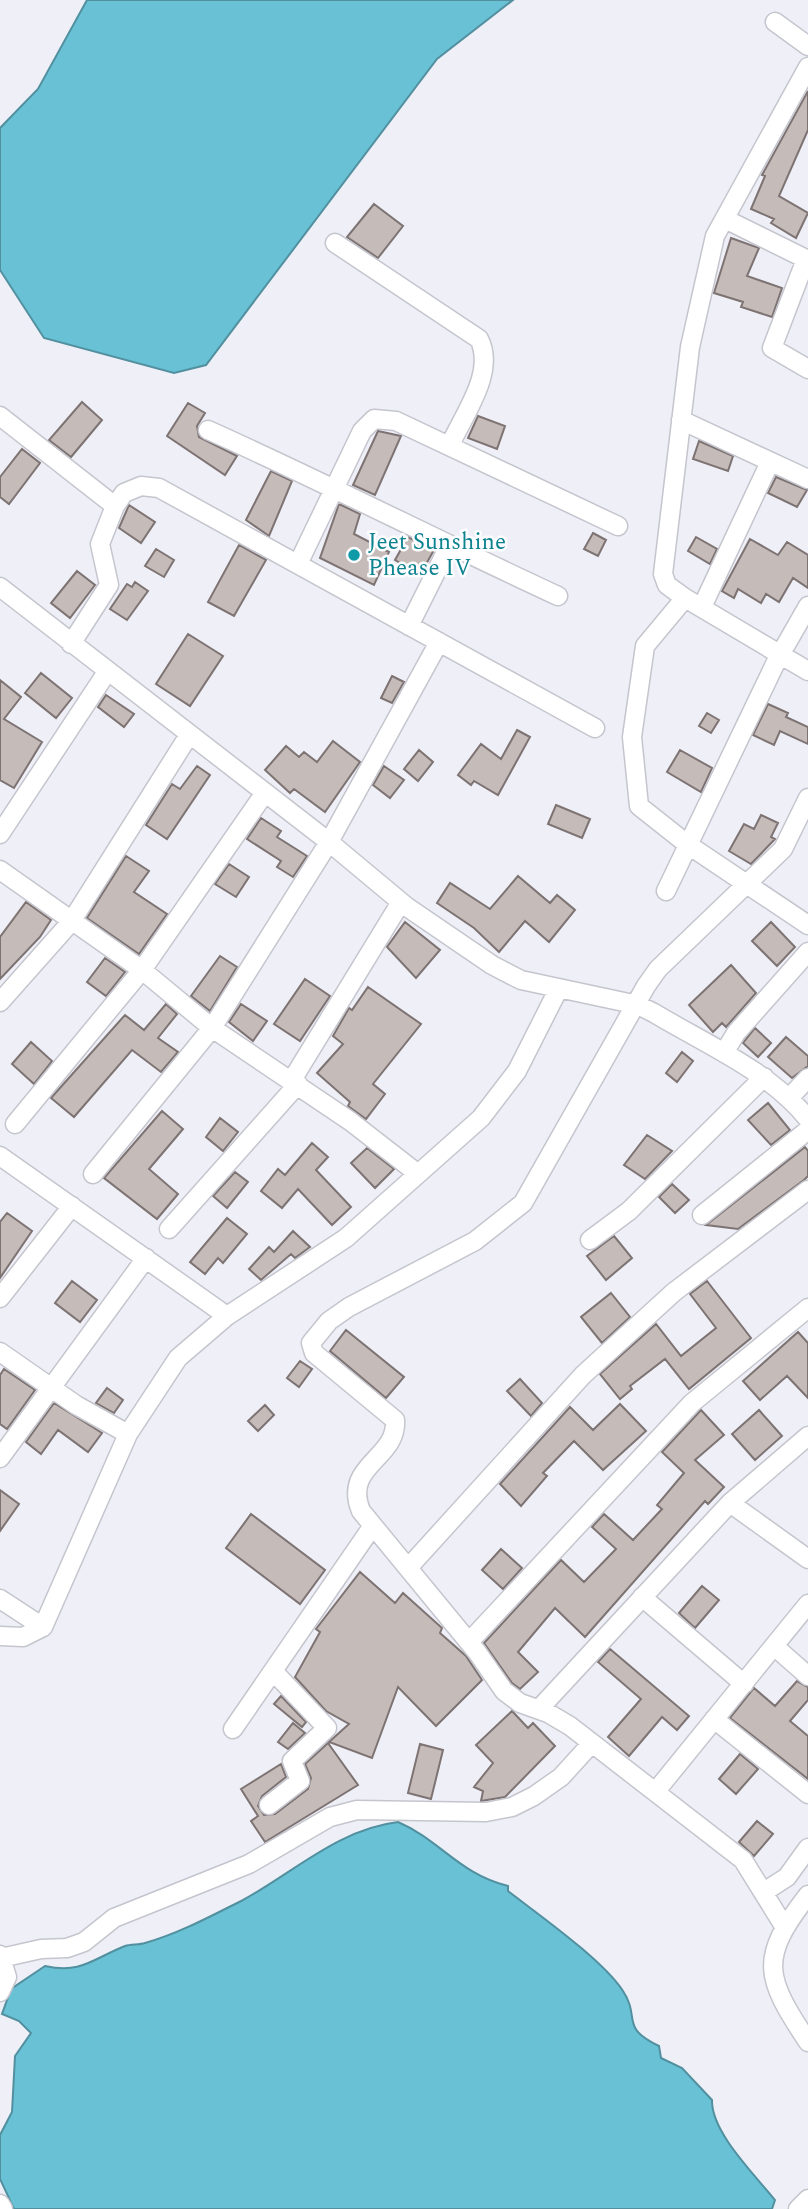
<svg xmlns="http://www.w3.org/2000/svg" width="808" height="2209" viewBox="0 0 808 2209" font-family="Spectral,serif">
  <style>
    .water { fill: #68c1d5; stroke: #52909f; stroke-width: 2 }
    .building { fill: #c5bbb9; stroke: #7d7372; stroke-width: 2 }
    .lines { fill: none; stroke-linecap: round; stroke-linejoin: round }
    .street-casing { stroke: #c5c5ce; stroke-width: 21 }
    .street { stroke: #fff; stroke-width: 18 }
    .culture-dot { fill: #0f9aa8; stroke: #fdfdff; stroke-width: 2.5 }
    .labels { text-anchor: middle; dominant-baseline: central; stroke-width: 5; stroke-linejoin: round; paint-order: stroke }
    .culture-label { font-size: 23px; fill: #0d838f; stroke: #fdfdff; text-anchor: start }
  </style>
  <rect width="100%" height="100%" fill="#efeff8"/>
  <path class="water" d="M87,0H513L437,59L206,365L174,373L44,338L0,270V128L38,89Z
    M398,1822C440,1840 459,1874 508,1886V1891C539,1915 603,1960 623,1991C641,2018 619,2027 659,2046L661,2058L682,2068L712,2100C711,2132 755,2175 775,2200L772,2209H14L0,2179V2135L12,2112L15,2056L31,2033L19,2021L2,2014L11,1989L45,1966C82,1974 92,1959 125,1946C131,1944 139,1945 145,1943C178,1934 213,1915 243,1900C294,1872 339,1829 398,1822Z"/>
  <path class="building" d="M808,91V130L779,196L808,213L796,238L771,223L774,219L751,209L765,176L762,175Z
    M374,204L403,226L378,258L347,237Z
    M731,238L759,248L747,276L782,288L772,317L741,307L743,302L714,293Z
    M82,402L102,420L71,457L49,440Z
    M188,403L205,413L197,426L199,437L237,456L225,475L167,436Z
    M478,416L505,426L497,449L468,438Z
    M378,431L401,436L375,495L353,485Z
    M699,441L733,456L728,471L693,459Z
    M22,449L40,463L9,504L0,497V477Z
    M271,471L292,481L269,536L246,520Z
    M776,477L807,490L797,507L768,493Z
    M339,504L360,514L354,534L389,552L374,585L320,558Z
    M129,505L155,522L141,543L119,528Z
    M593,533L606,540L598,556L584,549Z
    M408,537L434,550L420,575L395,560Z
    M696,537L717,549L710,564L688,551Z
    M750,539L778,555L787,542L808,555V588L793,578L779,602L766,594L761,603L738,589L734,598L722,591Z
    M239,545L266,560L234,616L208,602Z
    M156,549L174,560L164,577L145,566Z
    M77,571L95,585L70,618L51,603Z
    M135,582L148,591L127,620L110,609L127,584L132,587Z
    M188,634L223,656L190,706L156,684Z
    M41,673L72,698L56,718L25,693Z
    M392,676L404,682L392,703L381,698Z
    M0,680L21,697L4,719L42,742L14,788L0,780Z
    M106,695L134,714L124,727L98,707Z
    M768,704L788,713L786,717L808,727V744L780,731L774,745L753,735Z
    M707,713L719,720L711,733L699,726Z
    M517,730L530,737L498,795L474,781L471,785L458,775L481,744L501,759Z
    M333,741L360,762L325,812L294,789L290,793L265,770L286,746L299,757L304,752L317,762Z
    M419,750L433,762L418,781L404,769Z
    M680,750L712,768L701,792L667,772Z
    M197,766L210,775L167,839L146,825L172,784L180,789Z
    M384,766L404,780L390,798L373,785Z
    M556,805L590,819L582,838L548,824Z
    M761,815L778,823L771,837L775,839L751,864L729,851L744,824L754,829Z
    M261,818L281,831L277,837L307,856L293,877L277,867L281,861L247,839Z
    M126,856L149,871L134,892L167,914L139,954L87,918Z
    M229,864L249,877L236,897L215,884Z
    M518,876L550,903L557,895L575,910L549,942L525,921L499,952L474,928L437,903L450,883L490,909Z
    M26,902L51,920L40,937L0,979V937Z
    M405,922L440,950L416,978L387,947Z
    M771,922L795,947L777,966L752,941Z
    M220,956L237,967L210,1011L191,996Z
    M105,958L125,972L106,996L87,982Z
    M731,965L756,993L726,1027L722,1023L713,1032L689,1005Z
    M305,979L330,996L300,1041L274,1024Z
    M368,987L421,1024L373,1084L385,1094L366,1119L348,1106L350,1102L317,1073L343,1044L333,1036L349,1008L352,1010Z
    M166,1004L177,1014L158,1038L178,1052L161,1072L132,1050L74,1117L51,1098L125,1015L144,1030Z
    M241,1004L267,1021L253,1041L229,1022Z
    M755,1028L771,1043L758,1057L743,1043Z
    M786,1037L808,1056V1066L792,1078L768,1057Z
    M31,1042L52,1061L34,1084L12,1064Z
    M682,1052L693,1061L677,1082L666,1073Z
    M768,1103L790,1130L771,1145L748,1120Z
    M162,1111L183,1129L149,1169L178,1194L157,1219L104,1178Z
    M220,1118L238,1132L223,1151L206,1137Z
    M647,1135L672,1151L645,1179L624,1165Z
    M312,1143L328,1157L316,1170L351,1207L332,1225L298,1189L282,1208L261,1191L278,1169L285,1175Z
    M805,1147L808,1151V1176L804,1180L738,1229L706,1225Z
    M367,1148L394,1169L375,1188L351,1163Z
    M235,1172L248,1182L227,1208L213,1196Z
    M672,1184L689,1200L675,1213L659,1197Z
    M7,1213L32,1231L0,1278V1222Z
    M227,1218L247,1234L223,1263L218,1258L205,1274L190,1262Z
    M293,1231L310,1247L295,1258L291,1254L261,1280L249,1269L269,1247L274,1252Z
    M614,1236L632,1258L606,1280L587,1256Z
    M72,1281L97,1300L80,1322L55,1303Z
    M707,1281L751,1338L689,1389L665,1359L630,1386L632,1389L620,1399L600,1374L656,1324L681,1356L716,1328L690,1294Z
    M611,1293L630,1317L602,1343L581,1317Z
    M346,1330L404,1377L386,1398L330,1351Z
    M798,1332L808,1343V1398L787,1376L760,1400L743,1381Z
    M300,1361L312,1369L299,1387L287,1378Z
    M4,1369L35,1390L7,1429L0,1424V1375Z
    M520,1379L542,1403L531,1416L507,1391Z
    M107,1388L123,1400L114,1413L96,1403Z
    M54,1403L102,1433L88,1452L58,1430L41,1454L26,1442Z
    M620,1404L646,1431L603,1470L574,1441L543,1473L547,1476L521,1506L500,1484L570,1407L593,1430Z
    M265,1405L274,1415L258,1431L248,1421Z
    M701,1410L724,1435L695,1460L724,1487L708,1504L705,1501L585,1637L555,1608L518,1652L538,1672L520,1689L512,1683L484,1643L561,1560L584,1582L616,1549L592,1527L604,1514L633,1540L662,1509L657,1505L684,1473L662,1452Z
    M759,1410L782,1436L755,1460L732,1434Z
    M0,1490L19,1504L0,1531Z
    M251,1514L325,1570L300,1604L226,1548Z
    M501,1549L522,1568L503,1589L482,1570Z
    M360,1572L395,1603L403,1593L442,1628L440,1633L466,1656L482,1680L436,1726L398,1687L372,1758L329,1742L349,1724L326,1711L295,1677L320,1632L316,1629Z
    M702,1586L719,1600L695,1628L679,1613Z
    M610,1649L689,1716L677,1730L662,1717L629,1756L608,1737L641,1699L598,1662Z
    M797,1681L808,1687V1700L790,1721L808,1736V1779L730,1718L754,1688L775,1706Z
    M281,1696L306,1722L302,1727L274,1704Z
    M512,1711L528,1728L533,1723L555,1746L505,1797L481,1801L483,1791L474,1787L493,1763L476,1745Z
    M293,1723L305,1733L288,1749L278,1742Z
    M328,1743L358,1785L265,1842L251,1821L258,1816L241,1789L281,1764L286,1777L262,1796L258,1806L264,1815L275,1814L308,1789L311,1778L305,1764Z
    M420,1744L443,1750L431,1799L408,1793Z
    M740,1754L758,1769L736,1794L719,1779Z
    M757,1821L773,1834L754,1856L739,1842Z"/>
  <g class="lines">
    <defs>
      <path id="street" d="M775,22L808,46
        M808,67L715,236L690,347L663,574L667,585L685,598L808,671
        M725,219L806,259L772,348L808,369
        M335,243L479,339C496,372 464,414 450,445
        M0,416L115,506
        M681,420L808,479
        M208,430C326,483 441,542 558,596
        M298,564L362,431L374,419L396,421L618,526
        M0,587L329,842L407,907L492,965L521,980L638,1005L654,1013C707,1045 768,1070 808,1119
        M685,598L645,646L632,737L639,806L687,844L808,925
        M702,607L770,462
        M409,626L449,546
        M71,644L109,585L100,544L115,506L124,493L141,486L159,488L595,728
        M0,834L107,672
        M0,870L142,970L212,1028L350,1121L417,1173
        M666,891L776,662L808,606
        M0,1002L71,922L189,735
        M724,1053L736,1033L808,952
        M292,1080L401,902
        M790,1097L808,1078
        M15,1124L142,970L264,794
        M0,1156L227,1316
        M93,1174L212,1028L329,842L439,642
        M702,1215L808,1130
        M169,1229L298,1084
        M590,1240L629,1211L764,1077
        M0,1298L72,1206
        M0,1352L76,1405L128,1434
        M0,1458L146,1258
        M730,1503L808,1559
        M408,1568L583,1375L674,1292L808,1190
        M642,1597L744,1684
        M0,1599L43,1627
        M0,1636L23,1637L43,1627L128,1434L178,1358L227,1316L346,1238L481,1118L517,1071L558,990
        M469,1642L692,1403L808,1308
        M774,1646L808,1676
        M539,1709L730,1503L808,1436
        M714,1719L808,1794
        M233,1729L372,1527
        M656,1791L808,1604
        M269,1805L300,1781L292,1761L327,1728L273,1671
        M764,1892L787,1877L808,1848
        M808,1895C758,1959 765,1977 808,2042
        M784,1926L743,1860L570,1726L548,1713L520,1703L504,1691L477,1652L361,1511C342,1465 398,1459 395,1420L314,1353L311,1343L329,1321L349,1307L475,1241L523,1203L646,986L658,969L783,849L808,798
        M0,1955L7,1977L0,1992
        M1,1958L41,1949L67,1948L84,1942L114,1918L249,1864L330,1817L357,1810L486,1812L512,1807L534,1796L561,1777L591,1744
        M0,2204L3,2209
        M798,2209L808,2199"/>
    </defs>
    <use href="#street" class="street-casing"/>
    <use href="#street" class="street"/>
  </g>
  <circle class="culture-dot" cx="354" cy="555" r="7"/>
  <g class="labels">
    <g class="culture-label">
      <text x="368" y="542">Jeet Sunshine<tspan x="368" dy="26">Phease IV</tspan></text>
    </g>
  </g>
</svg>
